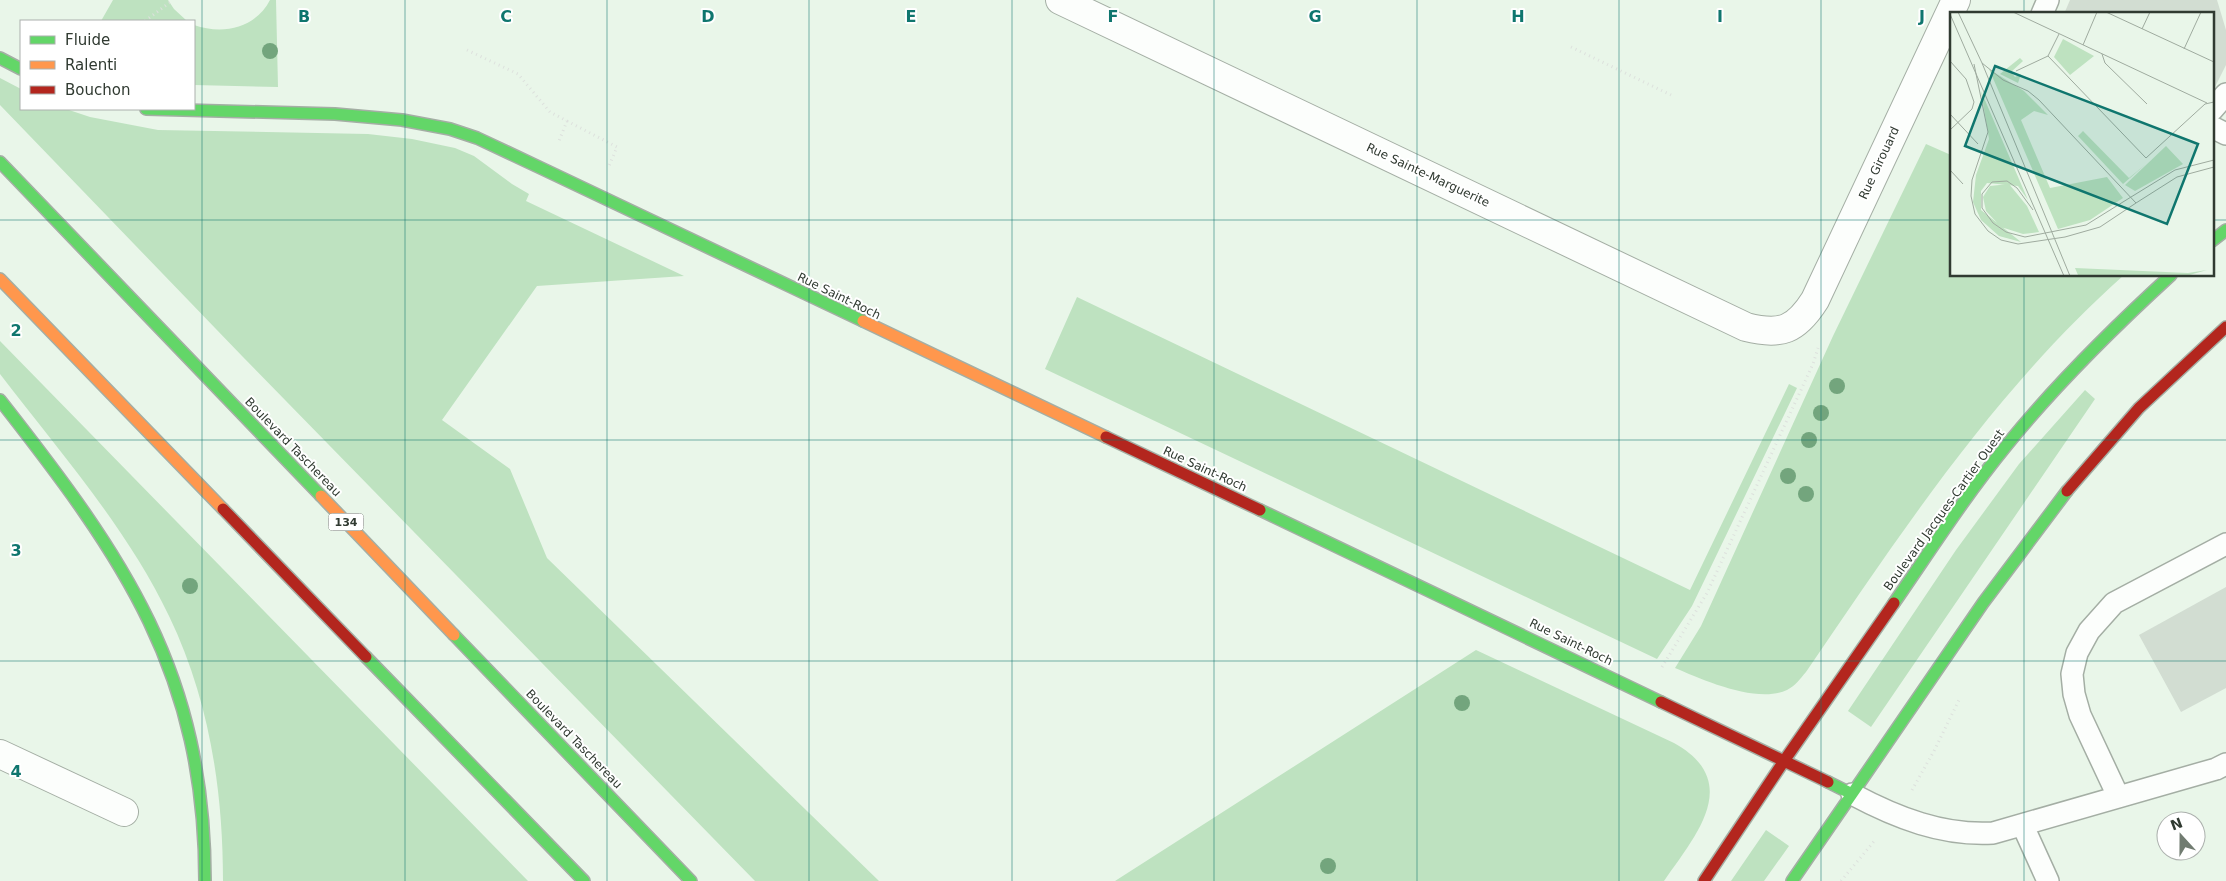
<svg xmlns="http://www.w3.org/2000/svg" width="2226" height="881" viewBox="0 0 2226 881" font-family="'DejaVu Sans',sans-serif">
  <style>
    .green { fill: #bee2c0 }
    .building { fill: #d2ddd2 }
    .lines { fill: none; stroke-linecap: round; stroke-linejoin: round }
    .lane-casing { stroke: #a4aea4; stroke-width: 24 }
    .street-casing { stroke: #a4aea4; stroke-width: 30 }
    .fast-casing { stroke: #a4aea4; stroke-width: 14 }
    .slow-casing { stroke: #a4aea4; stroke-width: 14 }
    .jam-casing { stroke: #a4aea4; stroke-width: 14 }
    .path { stroke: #dde1dd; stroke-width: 3; stroke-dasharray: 1 4; stroke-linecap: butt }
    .lane { stroke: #fcfefc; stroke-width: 21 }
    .street { stroke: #fcfefc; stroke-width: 28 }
    .fast { stroke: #63d668; stroke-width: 11 }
    .slow { stroke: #ff974d; stroke-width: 11 }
    .jam { stroke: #b3261e; stroke-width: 11 }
    .tree { fill: #73a57d }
    .grid { fill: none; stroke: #0f766e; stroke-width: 1; stroke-opacity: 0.55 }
    .labels { text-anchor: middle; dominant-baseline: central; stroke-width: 4; stroke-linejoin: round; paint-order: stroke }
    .shield { fill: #fff; stroke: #6e756f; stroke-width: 1 }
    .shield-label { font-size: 11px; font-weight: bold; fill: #303a31 }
    .street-label { font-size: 12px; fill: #303a31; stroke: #fff }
    .inset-road { fill: none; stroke: #9fab9f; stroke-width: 1 }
    .view { fill: #0f766e; fill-opacity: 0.15; stroke: #0f766e; stroke-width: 2.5 }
    .inset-edge { fill: none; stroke: #303a31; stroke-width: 2.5 }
    .grid-label { font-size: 16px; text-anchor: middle; font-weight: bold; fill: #0f766e; stroke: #fff; stroke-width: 4; stroke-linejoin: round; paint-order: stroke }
  </style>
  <rect width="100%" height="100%" fill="#e9f6e9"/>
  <path class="green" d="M113,0H168L174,9L187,21H101Z
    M270,0H276L278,87L194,85V25C222,35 255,29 270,0Z
    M0,78L21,89V109H66L90,117L158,130L368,134L412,139L455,148L474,156L512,184L529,194L526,201L684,276L537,286L442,420L510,469L547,558L879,881H755L243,357L0,105Z
    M1926,144L1951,155V275H2124C1996,389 1902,531 1806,672C1800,679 1795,686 1787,690C1757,704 1703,680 1675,668L1701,626L1833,336Z
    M1077,297L1690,590L1789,384L1797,388L1692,606L1657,659L1045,369Z
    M0,341L528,881H223C223,789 209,699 169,616C127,528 59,451 0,374Z
    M2085,390L2095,399L1871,727L1848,711L1956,550L2019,464Z
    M1476,650L1674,743C1744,782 1695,836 1664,881H1115Z
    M1766,830L1789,846L1764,881H1731Z"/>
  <path class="building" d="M2070,0H2217L2226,30V65L2215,87L2212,86V14H2064Z
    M2226,587V688L2181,712L2139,635Z"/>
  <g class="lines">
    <defs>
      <path id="lane" d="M2042,14L2048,0
        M2212,110L2226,94
        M2212,127L2226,134
        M1852,794C1897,818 1943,836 1993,833L2216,769L2226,764
        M2118,796L2080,715L2074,694L2072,674L2077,653L2089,631L2114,603L2226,544
        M2023,826L2048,881"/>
      <path id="street" d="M1060,0L1746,327C1781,336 1796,330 1815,300L1956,0
        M0,754L124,812"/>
      <path id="fast" d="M0,58L21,69
        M146,109L335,114L402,120L450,129L477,138L545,170
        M0,162L321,496
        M545,170L863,321
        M2212,241L2226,230
        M0,400C124,558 205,672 205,881
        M1260,510L1661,702
        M1894,603C1930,551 1965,496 2006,446C2056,384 2112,329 2171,275
        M454,635L691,881
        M366,657L584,881
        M1828,782L1852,794L1983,603L2067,491
        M1792,881L1852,794"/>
      <path id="slow" d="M0,279L223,509
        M863,321L1106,437
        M321,496L454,635"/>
      <path id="jam" d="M1106,437L1260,510
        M2067,491L2139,408L2226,327
        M223,509L366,657
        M1661,702L1828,782
        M1784,761L1894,603
        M1704,881L1784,761"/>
    </defs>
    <use href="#lane" class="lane-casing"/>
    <use href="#street" class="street-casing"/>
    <use href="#fast" class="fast-casing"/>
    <use href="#slow" class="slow-casing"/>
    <use href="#jam" class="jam-casing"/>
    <path class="path" d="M145,21L173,0
      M1571,47L1671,95
      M467,50L518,74L550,112L567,121L559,141
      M567,121L617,147L609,166
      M1662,667L1707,593L1813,364L1818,348
      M1912,790L1934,751L1960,698
      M1841,881L1876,839"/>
    <use href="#lane" class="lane"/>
    <use href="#street" class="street"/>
    <use href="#fast" class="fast"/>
    <use href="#slow" class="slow"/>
    <use href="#jam" class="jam"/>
  </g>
  <g class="tree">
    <circle cx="270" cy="51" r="8"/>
    <circle cx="1837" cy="386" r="8"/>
    <circle cx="1821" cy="413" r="8"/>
    <circle cx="1809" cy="440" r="8"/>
    <circle cx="1788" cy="476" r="8"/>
    <circle cx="1806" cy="494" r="8"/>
    <circle cx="190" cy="586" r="8"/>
    <circle cx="1462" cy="703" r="8"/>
    <circle cx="1328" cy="866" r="8"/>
  </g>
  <path class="grid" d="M202,0V881M405,0V881M607,0V881M809,0V881M1012,0V881M1214,0V881M1417,0V881M1619,0V881M1821,0V881M2024,0V14M0,220H1951M2212,220H2226M2024,275V881M0,440H2226M0,661H2226"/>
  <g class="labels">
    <rect class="shield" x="328.5" y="513.5" width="35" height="17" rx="4"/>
    <g class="shield-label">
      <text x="346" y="522">134</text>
    </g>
    <g class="street-label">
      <text transform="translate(1879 163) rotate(-65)">Rue Girouard</text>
      <text transform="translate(1428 175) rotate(25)">Rue Sainte-Marguerite</text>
      <text transform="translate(839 296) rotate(26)">Rue Saint-Roch</text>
      <text transform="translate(293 447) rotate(46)">Boulevard Taschereau</text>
      <text transform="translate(1205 469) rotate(25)">Rue Saint-Roch</text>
      <text transform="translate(1944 510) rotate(-54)">Boulevard Jacques-Cartier Ouest</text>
      <text transform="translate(1571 642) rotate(26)">Rue Saint-Roch</text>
      <text transform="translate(574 739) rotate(46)">Boulevard Taschereau</text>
    </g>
  </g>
  <g transform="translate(1950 12)">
    <rect width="264" height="264" fill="#e9f6e9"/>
    <path d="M113,27L144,44L120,63L104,45ZM70,46L73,49L61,60L65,65L71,62L68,71L50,62ZM39,57L74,79L98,103L84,99L71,108L100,176L157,165L173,186L140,208L108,217ZM31,79L78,188L68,174L37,171L31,179V198L71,230L49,224L31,208L23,190L26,163L39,127ZM133,119L179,166L196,152L173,172L128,124ZM216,134L233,152L185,179L175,173ZM59,172L77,194L89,220L73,222L51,215L36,199L33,185L40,174ZM125,256L238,261L257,258L236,264H158L128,263Z" fill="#bee2c0"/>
    <path class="inset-road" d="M8,0L32,51L120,264M63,0L257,91M156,0L264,50M0,2L114,264M192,17L200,0M133,33L147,0M234,37L251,0M152,42L155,51L197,92M98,44L196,146L255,92L264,90M0,49L16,67L24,90L22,97L0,118M32,51L53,68L78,79L89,88M24,52L38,120L22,168L21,184L25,202L38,219L51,228L68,232L115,225L150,215L186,191M66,59L98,44L109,22M89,88L186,191L227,165L264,155M0,102L28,132M0,158L13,172M181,185L225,158L264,148M83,198L67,176L57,169L42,170L32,182V196L43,211L56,220L75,225L136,213L181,185"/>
    <path class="view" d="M45,54L248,132L217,212L15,134Z"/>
    <rect width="264" height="264" class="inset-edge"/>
  </g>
  <g class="grid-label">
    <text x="304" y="22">B</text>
    <text x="506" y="22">C</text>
    <text x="708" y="22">D</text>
    <text x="911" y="22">E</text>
    <text x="1113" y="22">F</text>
    <text x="1315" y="22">G</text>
    <text x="1518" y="22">H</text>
    <text x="1720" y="22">I</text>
    <text x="1922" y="22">J</text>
    <text x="16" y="336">2</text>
    <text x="16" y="556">3</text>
    <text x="16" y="777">4</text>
  </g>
  <rect x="20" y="20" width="175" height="90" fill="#ffffff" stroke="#acb0ad"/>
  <rect x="30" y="36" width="25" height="8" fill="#63d668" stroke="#acb0ad"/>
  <text x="65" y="45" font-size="15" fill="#303a31">Fluide</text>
  <rect x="30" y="61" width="25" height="8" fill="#ff974d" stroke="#acb0ad"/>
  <text x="65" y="70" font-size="15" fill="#303a31">Ralenti</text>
  <rect x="30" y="86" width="25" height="8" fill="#b3261e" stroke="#acb0ad"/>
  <text x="65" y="95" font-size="15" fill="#303a31">Bouchon</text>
  <g transform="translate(2181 836) rotate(339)"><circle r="24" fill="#ffffff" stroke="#acb0ad"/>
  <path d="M0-4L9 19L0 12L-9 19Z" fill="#717c71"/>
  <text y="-8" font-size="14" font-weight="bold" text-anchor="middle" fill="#303a31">N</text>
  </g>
</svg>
